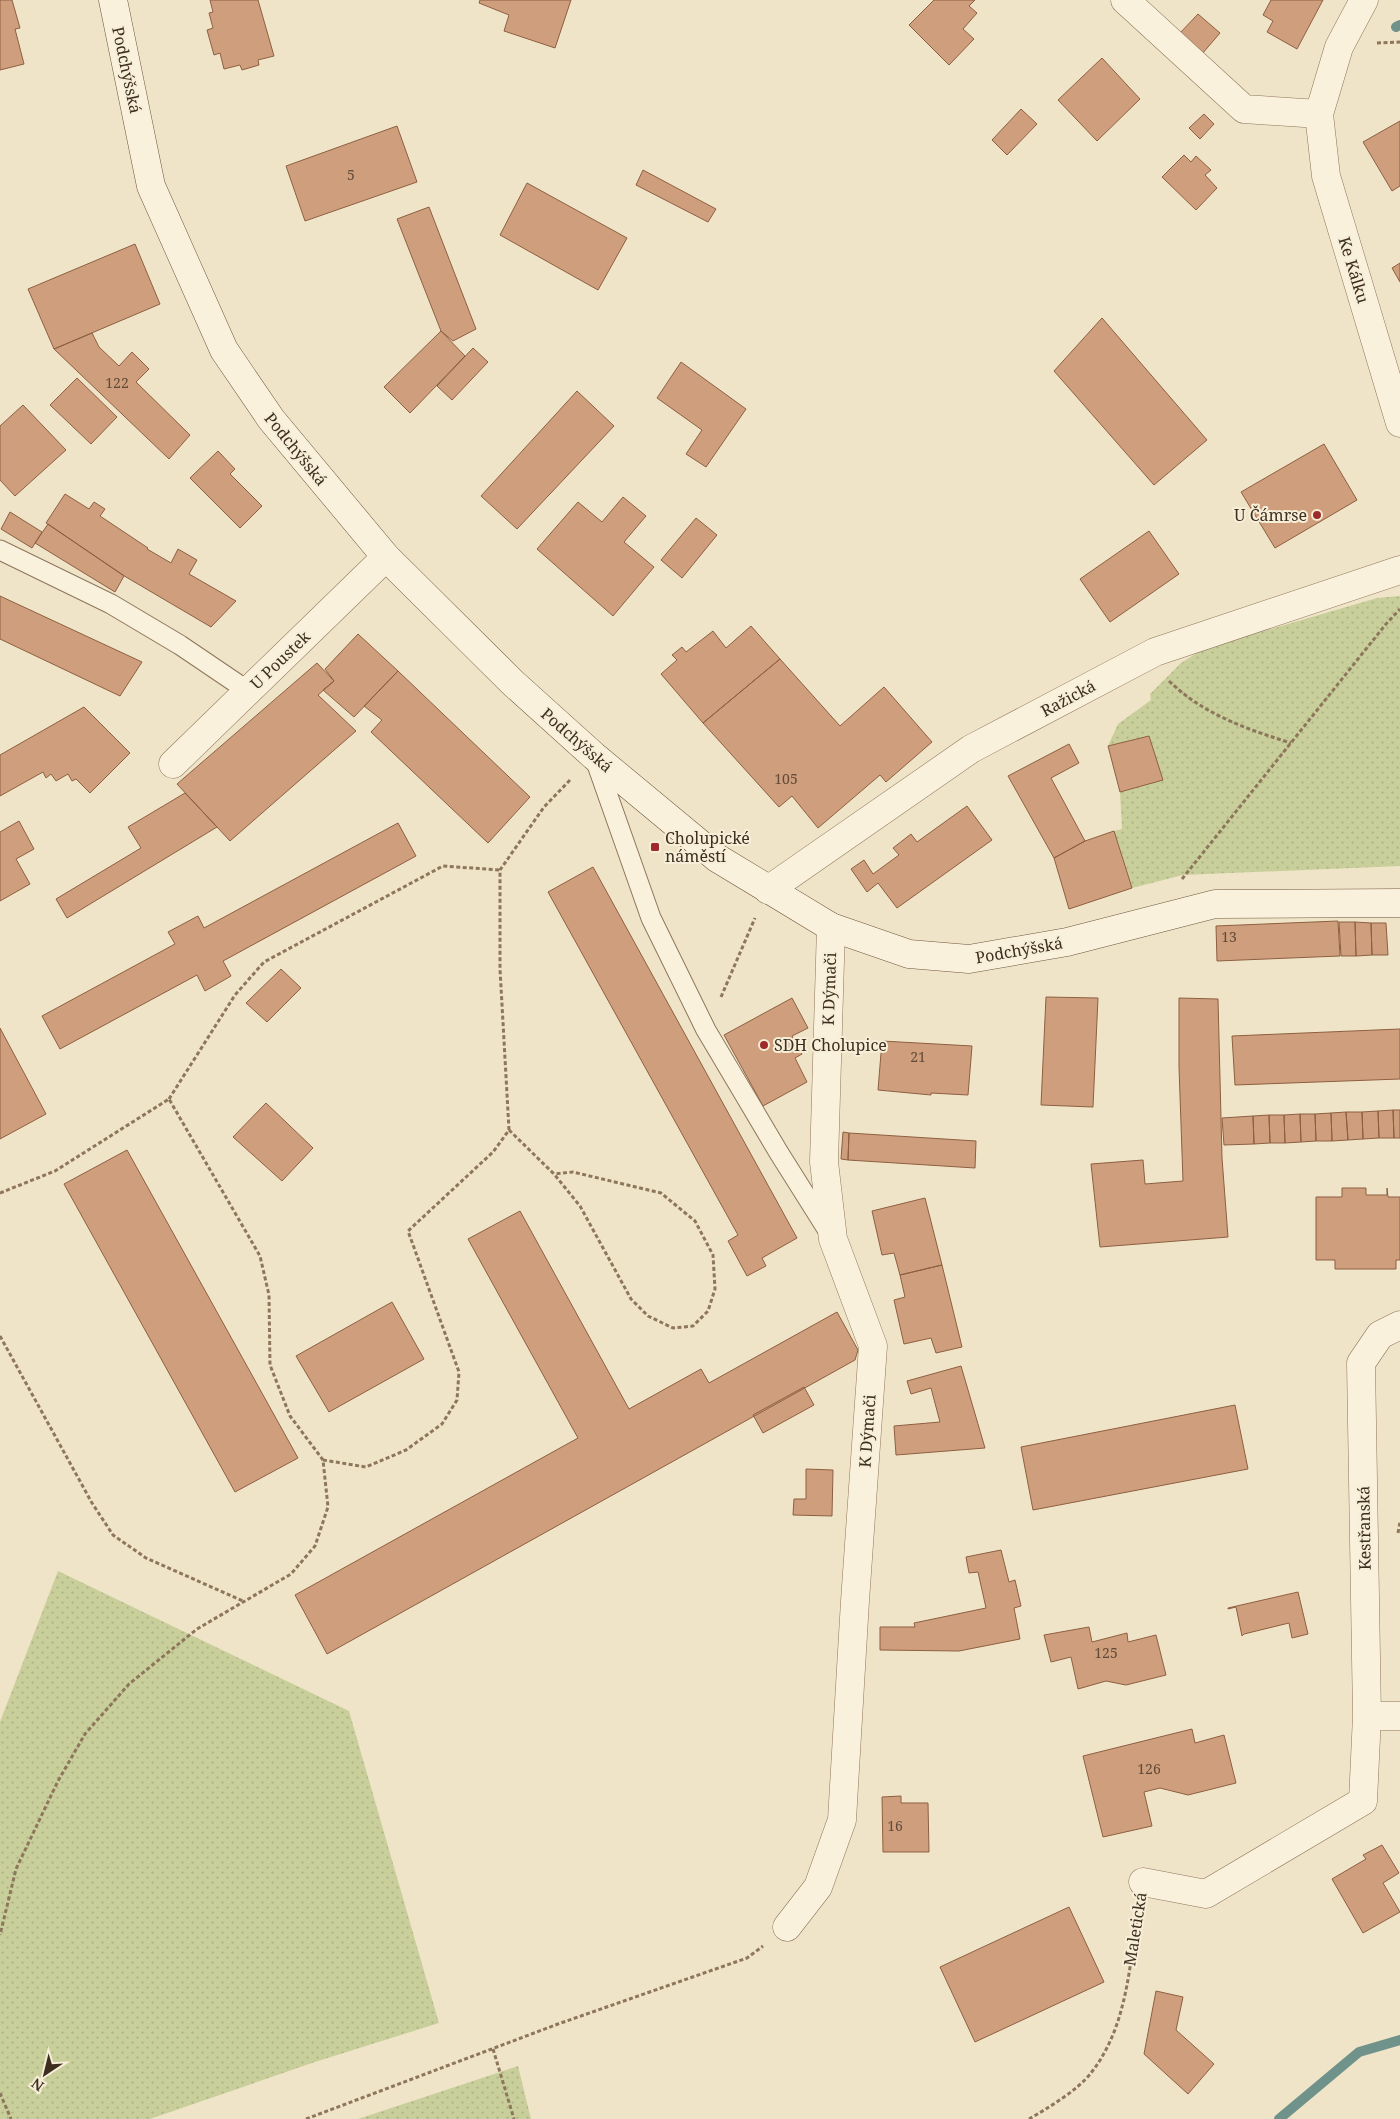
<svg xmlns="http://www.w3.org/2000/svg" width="1400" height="2119" viewBox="0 0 1400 2119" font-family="'Noto Serif',serif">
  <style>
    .grass { fill: url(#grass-dots) }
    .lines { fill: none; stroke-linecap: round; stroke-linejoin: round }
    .stream { stroke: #6f938a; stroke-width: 10 }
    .building { fill: #cf9f7d; stroke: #8d5f41 }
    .lane-casing { stroke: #8d765c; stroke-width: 21 }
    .street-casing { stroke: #8d765c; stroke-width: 29 }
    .secondary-casing { stroke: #6f573f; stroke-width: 29 }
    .path { stroke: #8d765c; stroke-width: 3; stroke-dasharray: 4 2.5; stroke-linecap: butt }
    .lane { stroke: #faf1dc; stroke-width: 19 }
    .street { stroke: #faf1dc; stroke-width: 28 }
    .secondary { stroke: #faf1dc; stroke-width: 28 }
    .poi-dot { fill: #9e2a2b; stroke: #f7eed8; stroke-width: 2 }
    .labels { text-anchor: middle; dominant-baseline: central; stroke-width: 4; stroke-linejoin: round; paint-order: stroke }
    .number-label { font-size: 14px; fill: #624a37 }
    .street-label { font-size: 16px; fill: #3d2e20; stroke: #f7eed8 }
    .poi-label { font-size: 16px; fill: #3d2e20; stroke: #f7eed8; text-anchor: start }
  </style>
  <defs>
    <pattern id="grass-dots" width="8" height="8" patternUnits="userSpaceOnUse" patternTransform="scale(1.25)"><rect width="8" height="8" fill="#c9cf9b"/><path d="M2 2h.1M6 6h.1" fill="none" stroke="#aeb285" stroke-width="1.8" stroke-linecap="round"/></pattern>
  </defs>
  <rect width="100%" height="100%" fill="#f0e4c8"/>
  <path class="grass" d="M1400,596V866L1183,875L1132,888L1114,831L1122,829L1120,792L1162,780L1149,736L1108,746L1118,724L1151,700L1150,694L1181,663L1203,649L1377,598Z
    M58,1571L349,1711L439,2023L315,2062L150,2119H0V1722Z
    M518,2066L531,2119H358L376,2113Z"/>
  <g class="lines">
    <path class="stream" d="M1396,27L1400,25
      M1279,2119L1359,2052L1400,2040"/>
  </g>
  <path class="building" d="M0,0H12L20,28L15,29L24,64L0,70Z
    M210,0H258L274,56L258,60L259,65L242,70L240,65L224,69L220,53L214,55L207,30L213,28L209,13L213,12Z
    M480,0H571L555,48L504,31L509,15L479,3Z
    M934,0H975L969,6L977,13L963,29L974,39L949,65L909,25Z
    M1271,0H1323L1297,49L1267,32L1273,21L1263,15Z
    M1198,14L1220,33L1202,54L1180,33Z
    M1102,58L1140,99L1097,141L1058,100Z
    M1021,109L1037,124L1007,155L992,140Z
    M1204,114L1214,124L1200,139L1189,128Z
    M1400,121V186L1392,191L1363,142Z
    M397,126L417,182L305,221L286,166Z
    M1184,155L1191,162L1196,156L1211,170L1205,175L1217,188L1196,210L1162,177Z
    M643,170L716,209L708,222L636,185Z
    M527,183L627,238L598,290L500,235Z
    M429,207L476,329L453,341L441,331L397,219Z
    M135,244L160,304L54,349L28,289Z
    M1400,263V282L1392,268Z
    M1102,318L1207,440L1154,485L1054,371Z
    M441,331L465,356L410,413L384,387Z
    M92,333L99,347L119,366L132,352L149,369L136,382L190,435L169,459L54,349Z
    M473,348L488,362L452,400L437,386Z
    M681,362L746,409L706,467L686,454L702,430L657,398Z
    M77,378L117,417L91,444L50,405Z
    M577,391L614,426L517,529L481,496Z
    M23,405L66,450L15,496L0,480V426Z
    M1324,444L1357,500L1275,548L1241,492Z
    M218,451L235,469L230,474L262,506L240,528L190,478Z
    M65,494L89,509L94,502L105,509L100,516L148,548L147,549L171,563L178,549L197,560L189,574L236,601L211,627L126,577L46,523Z
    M623,497L646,516L624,542L654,567L613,616L537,549L578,502L602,522Z
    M10,512L42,532L32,548L1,529Z
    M696,518L717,535L682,578L661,560Z
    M48,524L124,576L115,592L35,543Z
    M1149,531L1179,574L1110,622L1080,579Z
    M0,596L142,662L120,696L0,639Z
    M751,626L780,659L703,723L661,674L677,660L672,655L682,647L686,652L713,631L726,648Z
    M358,634L398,671L354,717L323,690L334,681L325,669Z
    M780,659L840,726L884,687L932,742L886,782L880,775L818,828L792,796L779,807L703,723Z
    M317,663L334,681L318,695L356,731L230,841L177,784Z
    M398,671L530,797L488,843L371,732L382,720L364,706Z
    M84,707L130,753L90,793L76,779L72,781L68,774L56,781L51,774L46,778L43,772L0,796V755Z
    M1149,736L1163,780L1120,792L1108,746Z
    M1069,744L1079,763L1051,778L1085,841L1054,858L1008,776Z
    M185,793L217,827L67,918L56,899L141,848L128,827Z
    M967,806L992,840L897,908L878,883L867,892L851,869L864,860L873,874L899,855L893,848L911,834L917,842Z
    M19,821L34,849L16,859L30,884L0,901V832Z
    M398,823L416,856L223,961L231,976L205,991L197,975L60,1049L42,1016L175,944L168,932L198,916L204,928Z
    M1114,831L1132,888L1069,909L1054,858L1085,841Z
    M593,867L797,1238L762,1258L766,1266L747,1276L728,1241L738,1235L548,892Z
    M1338,921L1340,956L1217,961L1216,926Z
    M1339,922H1355L1356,956H1341Z
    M1355,922L1371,923L1372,955L1356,956Z
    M1371,923H1386L1388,955H1372Z
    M281,969L301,988L267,1022L246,1003Z
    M1046,997L1098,998L1093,1107L1041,1105Z
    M792,998L808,1028L792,1036L802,1054L795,1058L807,1082L763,1106L724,1035Z
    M1179,998L1218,999L1222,1158L1228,1237L1100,1247L1091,1164L1143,1160L1145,1184L1183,1181L1179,1067Z
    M0,1028L46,1114L0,1139Z
    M1400,1029V1079L1235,1085L1232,1036Z
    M882,1041L972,1046L968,1095L931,1093V1095L878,1090Z
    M266,1103L313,1148L282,1181L233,1137Z
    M1393,1110H1400V1138H1394Z
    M1393,1110L1394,1138H1379L1378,1111Z
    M1378,1111L1379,1138L1363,1139L1362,1112Z
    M1346,1112H1362L1363,1139L1348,1140Z
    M1346,1112L1348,1140L1332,1141L1331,1113Z
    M1331,1113L1332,1141H1316L1315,1114Z
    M1300,1114H1315L1316,1141L1301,1142Z
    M1300,1114L1301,1142L1285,1143L1284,1115Z
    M1269,1115H1284L1285,1143H1270Z
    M1269,1115L1270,1143L1254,1144L1253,1116Z
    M1253,1116L1254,1144L1224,1145L1222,1118Z
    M843,1132L849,1133L848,1160L841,1159Z
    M849,1133L976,1141L975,1168L848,1160Z
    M127,1150L298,1458L235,1492L64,1184Z
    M1342,1188H1366V1195H1387V1188L1388,1197H1400V1260H1396V1269H1335V1260H1316V1197H1342Z
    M925,1198L942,1265L900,1275L894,1253L882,1255L872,1211Z
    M520,1211L629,1409L701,1369L709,1383L837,1312L858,1350L855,1360L327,1654L295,1595L578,1438L468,1239Z
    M942,1265L962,1347L936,1353L931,1338L904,1344L894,1300L905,1297L900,1275Z
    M392,1302L424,1359L329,1412L296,1356Z
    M961,1366L985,1448L896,1455L894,1426L940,1422L931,1388L911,1394L907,1381Z
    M804,1387L814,1405L763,1433L753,1415Z
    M1235,1405L1248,1469L1033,1510L1021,1447Z
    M806,1469L833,1470L832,1516L793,1515L794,1499H806Z
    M1001,1550L1009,1582L1015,1580L1021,1606L1014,1608L1020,1639L959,1651L880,1650V1627H915L914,1623L986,1608L978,1572L969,1573L966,1557Z
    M1298,1592L1308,1634L1292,1638L1289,1623L1244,1634L1242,1636L1236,1607L1228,1609V1608Z
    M1089,1627L1092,1642L1127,1633L1128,1642L1156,1635L1166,1675L1126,1685L1106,1681L1078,1689L1071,1657L1051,1662L1044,1635Z
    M1192,1729L1195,1743L1224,1735L1236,1783L1188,1795L1160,1788L1144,1792L1152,1826L1103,1837L1083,1756Z
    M901,1796V1803H928L929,1852H883L882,1797Z
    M1382,1845L1399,1873L1383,1883L1400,1912L1363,1933L1332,1879L1366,1859L1363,1855Z
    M1069,1907L1104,1982L975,2042L940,1967Z
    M1156,1991L1183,1997L1176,2030L1214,2064L1188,2094L1144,2054Z"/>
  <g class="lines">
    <defs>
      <path id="lane" d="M0,550L111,604L180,645L248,691
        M595,759L651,918L706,1030L779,1153L830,1234"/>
      <path id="street" d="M1125,0L1244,109L1319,114
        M1364,0L1339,47L1319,114L1326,176L1400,423
        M173,764L386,557
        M768,890L971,749L1155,652L1400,570
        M1400,1325L1380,1335L1361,1363L1367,1716H1400
        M1143,1882L1206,1894L1363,1801L1367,1716
        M787,1927L818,1887L842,1820L855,1601L873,1346L833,1239L824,1162L831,927"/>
      <path id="secondary" d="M113,0L151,186L224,350L271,419L386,557L513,683L594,756L717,858L831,927L909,954L969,959L1067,942L1215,904L1400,903"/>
    </defs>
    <use href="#lane" class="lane-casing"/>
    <use href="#street" class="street-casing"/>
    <use href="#secondary" class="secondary-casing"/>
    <path class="path" d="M1377,43L1400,42
      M1169,681C1203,714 1246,729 1291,743
      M1182,879L1386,624L1400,609
      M721,997L755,918
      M169,1099L235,995L264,962L443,866L500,870
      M509,1130L554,1174L580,1206L631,1299L648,1316L673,1328L693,1326L708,1311L715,1289L713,1255L695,1221L661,1193L573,1172L554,1174
      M0,1193L55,1171L169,1099L260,1256L269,1295L270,1365L290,1416L323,1460L328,1507L315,1546L291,1574L197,1629L129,1684L85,1734L58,1781L16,1869L0,1935
      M0,1336L92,1503L113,1535L146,1558L243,1601
      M323,1460L366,1467L406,1450L442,1424L457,1400L459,1372L408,1231L493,1152L509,1130L500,969V870L544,807L571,779
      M1398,1533L1400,1522
      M493,2049L514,2119
      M0,2093L11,2119
      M306,2119L558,2024L747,1958L763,1946
      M1029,2119C1048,2108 1078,2090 1091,2073C1127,2027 1129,1968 1138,1913"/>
    <use href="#lane" class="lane"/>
    <use href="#street" class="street"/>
    <use href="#secondary" class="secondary"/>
  </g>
  <g class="poi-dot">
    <circle cx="1317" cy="515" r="5"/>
    <rect x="650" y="842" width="10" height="10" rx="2.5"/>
    <circle cx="764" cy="1045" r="5"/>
  </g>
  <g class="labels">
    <g class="number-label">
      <text x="351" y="174">5</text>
      <text x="117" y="382">122</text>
      <text x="786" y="778">105</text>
      <text x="1229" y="936">13</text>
      <text x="918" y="1056">21</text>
      <text x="1106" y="1652">125</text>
      <text x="1149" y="1768">126</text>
      <text x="895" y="1825">16</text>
    </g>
    <g class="street-label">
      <text transform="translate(127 70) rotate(78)">Podchýšská</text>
      <text transform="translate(1354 270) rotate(73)">Ke Kálku</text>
      <text transform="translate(296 449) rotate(51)">Podchýšská</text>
      <text transform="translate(280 660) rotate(-44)">U Poustek</text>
      <text transform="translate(1068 698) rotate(-28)">Ražická</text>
      <text transform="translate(577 740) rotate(41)">Podchýšská</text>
      <text transform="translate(1019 950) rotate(-10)">Podchýšská</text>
      <text transform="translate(829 989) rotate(-88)">K Dýmači</text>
      <text transform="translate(867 1431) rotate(-86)">K Dýmači</text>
      <text transform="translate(1364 1528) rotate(-91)">Kestřanská</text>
      <text transform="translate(1135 1929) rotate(-81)">Maletická</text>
    </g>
    <g class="poi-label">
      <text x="1307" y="515" text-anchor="end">U Čámrse</text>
      <text x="665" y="838">Cholupické<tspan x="665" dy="18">náměstí</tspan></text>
      <text x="774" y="1045">SDH Cholupice</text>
    </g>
  </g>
  <g transform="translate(45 2074) rotate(215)" stroke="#f7eed8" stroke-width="4" paint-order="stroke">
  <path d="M0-4L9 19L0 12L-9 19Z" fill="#3d2e20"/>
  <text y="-8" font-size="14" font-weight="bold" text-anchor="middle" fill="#3d2e20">N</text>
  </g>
</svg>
